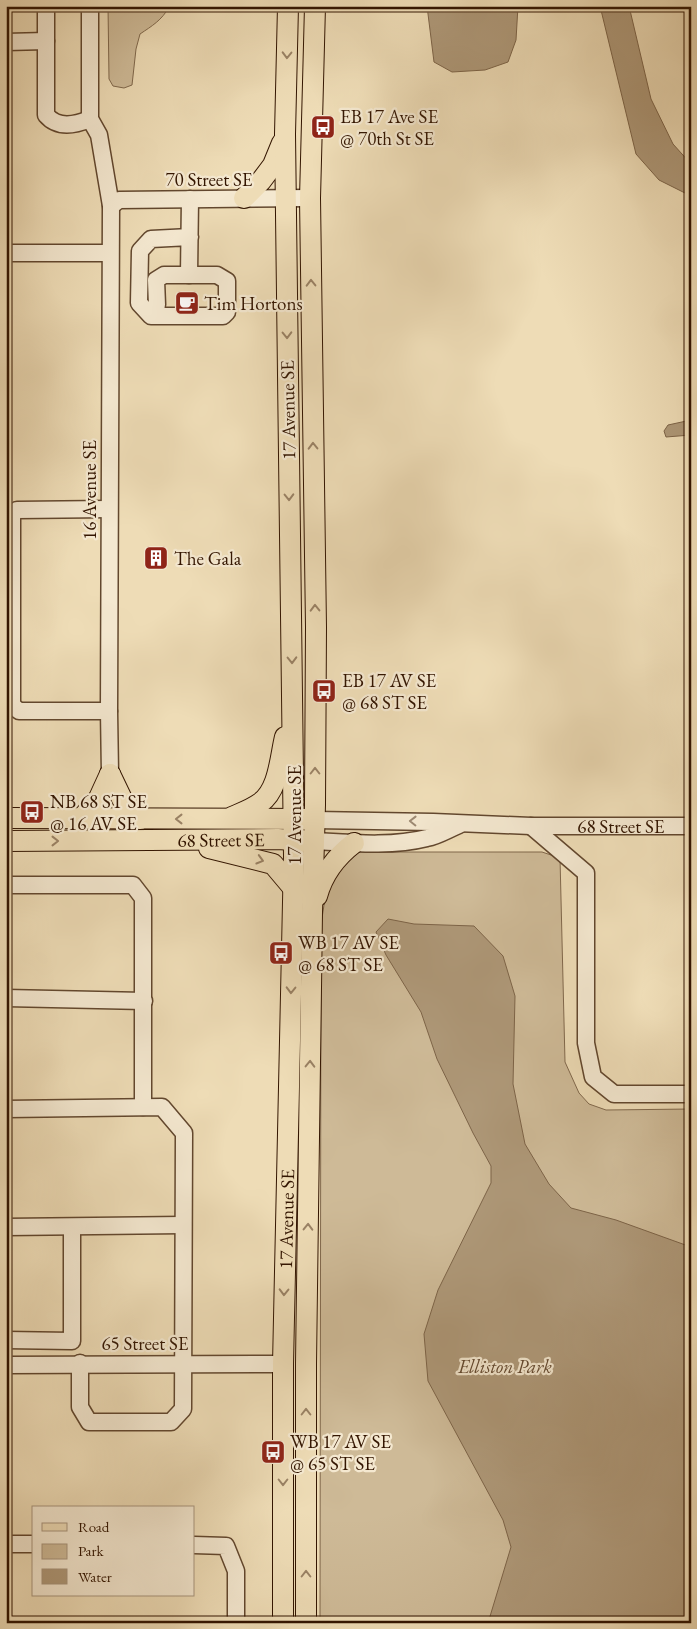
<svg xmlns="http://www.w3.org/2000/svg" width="697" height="1629" viewBox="0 0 697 1629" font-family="'EB Garamond',serif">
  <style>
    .green { fill: #ceba97; stroke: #80684c }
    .water { fill: #ae9878; stroke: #7d6448 }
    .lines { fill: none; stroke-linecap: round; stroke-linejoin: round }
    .minor-casing { stroke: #62472e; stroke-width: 19 }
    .major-casing { stroke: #331501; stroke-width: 22 }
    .minor { stroke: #f4e8d0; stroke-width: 16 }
    .major { stroke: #eedcb6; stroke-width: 20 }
    .oneway { stroke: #9a8265 }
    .oneway2 { stroke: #9d8973 }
    .labels { text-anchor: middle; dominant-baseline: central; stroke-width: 4.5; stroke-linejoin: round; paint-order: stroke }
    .poi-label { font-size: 19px; fill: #331501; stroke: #f4e8d0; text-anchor: start }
    .street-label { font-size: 19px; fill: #331501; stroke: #f4e8d0 }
    .park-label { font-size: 19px; font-style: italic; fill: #62472e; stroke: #f4e8d0 }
  </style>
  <rect width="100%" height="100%" fill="#eedcb6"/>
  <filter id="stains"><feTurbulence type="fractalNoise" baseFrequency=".004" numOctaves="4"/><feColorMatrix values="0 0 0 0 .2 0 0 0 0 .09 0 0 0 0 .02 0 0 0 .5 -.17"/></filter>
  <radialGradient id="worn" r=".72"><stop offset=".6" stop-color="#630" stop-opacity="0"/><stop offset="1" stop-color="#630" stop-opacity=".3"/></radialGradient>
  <path class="green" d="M108,6H131V10L139,6L169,7C162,20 152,26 140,34L136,49L132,85L124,88L113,86L109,79Z
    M354,852H542L560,858L565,1062L579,1093L589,1104L606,1110L691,1109V1623H320L321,925L327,885Z"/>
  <path class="water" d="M427,6H518L516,40L508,62L485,70L452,72L434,62Z
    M600,6H629L651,99L673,144L691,164V196L659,180L636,154Z
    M691,420V435L666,437L664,431L668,425Z
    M388,919L414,924L474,926L503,956L515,996L513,1084L525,1144L549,1184L571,1208L616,1220L691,1247V1623H488L511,1547L503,1520L428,1381L424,1334L438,1290L491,1183V1166L473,1133L437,1059L421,1012L386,955L376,932Z"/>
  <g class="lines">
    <defs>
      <g id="minor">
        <path d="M46,6V115C58,129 75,125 90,119"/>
        <path d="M90,6V119L99,135L111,206L109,711L110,774"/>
        <path d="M6,42L46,41"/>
        <path d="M111,206L119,200L310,198"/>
        <path d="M190,237L151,239L140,251L139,303L151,316H223L227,312V281L217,275H189L190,199"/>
        <path d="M6,253H109"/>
        <path d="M157,305L156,280L164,275H189"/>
        <path d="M109,711H19L12,705V515L17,510L109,509"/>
        <path id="s1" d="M315,820L433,822L531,826H691"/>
        <path d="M531,826L586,873V1043L593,1077L614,1094H691"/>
        <path d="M314,841C351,843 391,847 427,838C438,836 449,829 459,825"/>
        <path d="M6,885H133L143,898V1107"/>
        <path d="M6,998L144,1001"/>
        <path d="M6,1109L162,1107L184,1133L183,1409L171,1422H89L80,1407V1363"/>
        <path d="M6,1227L183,1225"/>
        <path d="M6,1340L72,1341V1227"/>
        <path d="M6,1365L283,1364"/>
        <path d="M6,1544H34"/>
        <path d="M194,1545L226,1546L236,1571V1623"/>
      </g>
      <g id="major">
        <path d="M244,198L261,181L273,165L282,143"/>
        <path d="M110,774L122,799L140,819"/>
        <path d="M232,817C241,813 252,809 260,803C279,790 280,757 285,737"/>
        <path d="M6,818L307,819"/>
        <path d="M82,818L99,798L110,774"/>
        <path id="s2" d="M6,841L278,839L307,841"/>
        <path d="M209,848L273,864L294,889"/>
        <path d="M317,896C323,874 337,856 354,843"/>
        <path id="s3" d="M283,1623V1364L294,856L285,134L288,6"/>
        <path d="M306,1623V1363L312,912L315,805L316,627L310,198L315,6"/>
      </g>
    </defs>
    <use href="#minor" class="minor-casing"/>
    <use href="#major" class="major-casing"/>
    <use href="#minor" class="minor"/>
    <use href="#major" class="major"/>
  </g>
  <defs><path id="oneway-chevron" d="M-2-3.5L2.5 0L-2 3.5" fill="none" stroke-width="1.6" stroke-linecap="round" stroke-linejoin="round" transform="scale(1.25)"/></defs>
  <g class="oneway">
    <use href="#oneway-chevron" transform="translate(287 55) rotate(91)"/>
    <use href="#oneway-chevron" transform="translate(311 283) rotate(-91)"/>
    <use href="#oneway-chevron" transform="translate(287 335) rotate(89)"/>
    <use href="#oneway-chevron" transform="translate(313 446) rotate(-91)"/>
    <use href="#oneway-chevron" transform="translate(289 497) rotate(89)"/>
    <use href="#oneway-chevron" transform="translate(315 608) rotate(-91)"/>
    <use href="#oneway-chevron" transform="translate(292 660) rotate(89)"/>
    <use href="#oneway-chevron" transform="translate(315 771) rotate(-90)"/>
    <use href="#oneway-chevron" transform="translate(179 819) rotate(-180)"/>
    <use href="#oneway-chevron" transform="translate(55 841)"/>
    <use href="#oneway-chevron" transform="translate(260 860) rotate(16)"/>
    <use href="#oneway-chevron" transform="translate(291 990) rotate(91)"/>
    <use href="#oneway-chevron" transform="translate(310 1064) rotate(-89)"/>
    <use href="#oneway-chevron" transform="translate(308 1227) rotate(-89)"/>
    <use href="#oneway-chevron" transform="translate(284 1292) rotate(91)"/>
    <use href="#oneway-chevron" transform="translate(306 1412) rotate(-90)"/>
    <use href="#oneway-chevron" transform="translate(283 1482) rotate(90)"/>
    <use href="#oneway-chevron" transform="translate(306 1574) rotate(-90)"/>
  </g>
  <use class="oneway2" href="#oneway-chevron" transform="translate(413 821) rotate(-179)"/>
  <defs>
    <symbol id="bus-square" viewBox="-11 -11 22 22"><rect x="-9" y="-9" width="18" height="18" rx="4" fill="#8f2418" stroke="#f4e8d0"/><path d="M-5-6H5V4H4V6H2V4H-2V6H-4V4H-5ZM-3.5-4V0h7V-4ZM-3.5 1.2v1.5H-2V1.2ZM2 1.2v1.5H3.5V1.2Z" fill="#fff"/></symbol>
    <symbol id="cafe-square" viewBox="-11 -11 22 22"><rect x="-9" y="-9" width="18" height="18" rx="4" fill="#8f2418" stroke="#f4e8d0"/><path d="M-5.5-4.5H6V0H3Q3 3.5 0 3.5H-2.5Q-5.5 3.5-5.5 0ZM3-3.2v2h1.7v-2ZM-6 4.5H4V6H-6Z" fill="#fff"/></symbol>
    <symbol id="building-square" viewBox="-11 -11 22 22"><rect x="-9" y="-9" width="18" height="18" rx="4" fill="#8f2418" stroke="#f4e8d0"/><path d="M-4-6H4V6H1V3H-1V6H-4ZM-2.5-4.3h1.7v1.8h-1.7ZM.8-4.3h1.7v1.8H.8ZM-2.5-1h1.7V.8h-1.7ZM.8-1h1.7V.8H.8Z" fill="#fff"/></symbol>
  </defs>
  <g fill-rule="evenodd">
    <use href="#bus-square" x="309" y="113" width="28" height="28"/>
    <use href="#cafe-square" x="173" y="289" width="28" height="28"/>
    <use href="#building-square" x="142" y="544" width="28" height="28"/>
    <use href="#bus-square" x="310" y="677" width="28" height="28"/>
    <use href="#bus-square" x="18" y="798" width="28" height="28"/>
    <use href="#bus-square" x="267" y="939" width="28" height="28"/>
    <use href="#bus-square" x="259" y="1438" width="28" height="28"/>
  </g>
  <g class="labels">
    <g class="poi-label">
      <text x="340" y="116">EB 17 Ave SE<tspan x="340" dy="22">@ 70th St SE</tspan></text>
      <text x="204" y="303">Tim Hortons</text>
      <text x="174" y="558">The Gala</text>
      <text x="342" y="680">EB 17 AV SE<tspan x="342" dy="22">@ 68 ST SE</tspan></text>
      <text x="50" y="801">NB 68 ST SE<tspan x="50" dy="22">@ 16 AV SE</tspan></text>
      <text x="298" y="942">WB 17 AV SE<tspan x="298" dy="22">@ 68 ST SE</tspan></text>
      <text x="290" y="1441">WB 17 AV SE<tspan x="290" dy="22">@ 65 ST SE</tspan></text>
    </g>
    <g class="street-label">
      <text x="209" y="179">70 Street SE</text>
      <text transform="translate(288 410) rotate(-91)">17 Avenue SE</text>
      <text transform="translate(89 490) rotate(-90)">16 Avenue SE</text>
      <text transform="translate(294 815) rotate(-90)">17 Avenue SE</text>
      <text stroke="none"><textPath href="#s1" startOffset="306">68 Street SE</textPath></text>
      <text stroke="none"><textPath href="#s2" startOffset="215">68 Street SE</textPath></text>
      <text stroke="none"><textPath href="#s3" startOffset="404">17 Avenue SE</textPath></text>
      <text x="145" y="1343">65 Street SE</text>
    </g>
    <g class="park-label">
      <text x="505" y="1366">Elliston Park</text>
    </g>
  </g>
  <rect width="697" height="1629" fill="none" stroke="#eedcb6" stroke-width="25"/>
  <rect x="8" y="8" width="682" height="1614" fill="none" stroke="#331501" stroke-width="2.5"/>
  <rect x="12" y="12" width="672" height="1604" fill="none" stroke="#331501"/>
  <rect x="32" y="1506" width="162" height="90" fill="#f4e8d0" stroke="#a7947d"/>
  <rect x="42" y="1523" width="25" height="8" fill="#eedcb6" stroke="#a7947d"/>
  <text x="78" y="1532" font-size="15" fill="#331501">Road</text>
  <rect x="42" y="1544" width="25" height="15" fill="#ceba97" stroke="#a7947d"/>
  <text x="78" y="1556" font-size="15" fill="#331501">Park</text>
  <rect x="42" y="1569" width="25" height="15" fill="#ae9878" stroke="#a7947d"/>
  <text x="78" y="1582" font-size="15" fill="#331501">Water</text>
  <rect width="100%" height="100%" filter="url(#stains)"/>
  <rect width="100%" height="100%" fill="url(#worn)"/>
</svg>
